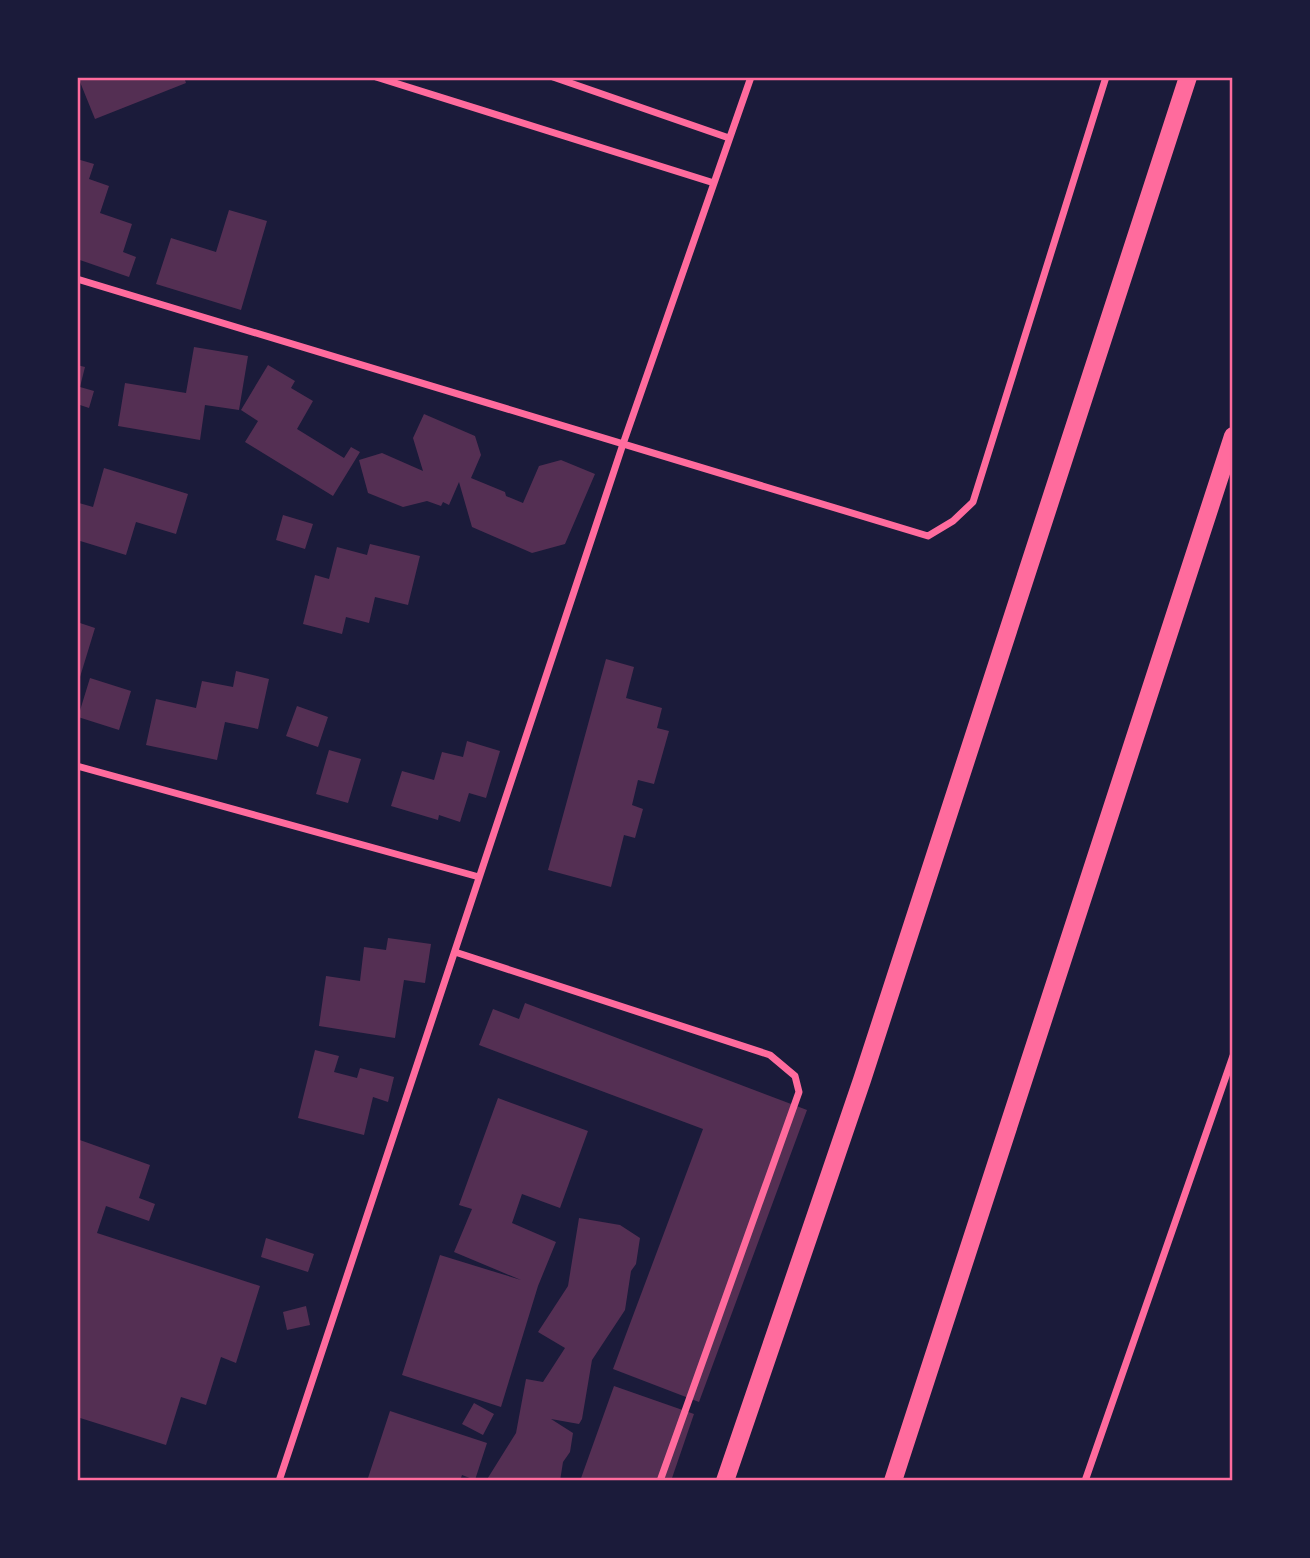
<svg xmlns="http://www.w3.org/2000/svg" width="1310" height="1558" viewBox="0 0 1310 1558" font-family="Poppins,sans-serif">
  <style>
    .building { fill: #542f53 }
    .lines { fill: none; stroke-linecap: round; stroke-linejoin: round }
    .minor { stroke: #ff6b9d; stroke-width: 7 }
    .primary { stroke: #ff6b9d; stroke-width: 18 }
    .neatline { fill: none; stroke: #ff6b9d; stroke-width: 2.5 }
  </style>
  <rect width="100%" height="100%" fill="#1b1b3a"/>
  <path class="building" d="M78,77H184L186,83L95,119Z
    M77,159L94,164L89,179L109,186L100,213L132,224L123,252L136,257L129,277L77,259Z
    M229,210L267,221L241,310L156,284L171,238L216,252Z
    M194,347L248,356L239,410L205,405L200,440L118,426L125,383L186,393Z
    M77,365L85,367L80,387L94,391L89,408L77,404Z
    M268,365L295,381L291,388L313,401L297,429L344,458L351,447L360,452L333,496L245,442L258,421L241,410Z
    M424,414L475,436L481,455L471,478L505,492L506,496L523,503L539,466L561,460L595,474L565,544L532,553L472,527L459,482L449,505L443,502L441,506L427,501L403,507L368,493L359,460L382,453L423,471L413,438Z
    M104,468L188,494L176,534L136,522L126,555L77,540V510L79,503L93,507Z
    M283,515L313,524L305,549L276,540Z
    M370,544L420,556L408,605L375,597L369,623L346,617L342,634L303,624L315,575L329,579L337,547L367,555Z
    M77,622L95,628L80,677L77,676Z
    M606,659L634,667L626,698L662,708L657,728L669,731L654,784L638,780L632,805L643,809L635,838L624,835L611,887L548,870Z
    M236,671L269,679L258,729L225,722L217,760L146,745L156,699L196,708L202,681L233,687Z
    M90,678L131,691L119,730L78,717Z
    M297,706L328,717L318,747L286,736Z
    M467,741L500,751L486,798L469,793L460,822L439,815L438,820L391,806L402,771L434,780L442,752L463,757Z
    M329,750L361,759L348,803L316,794Z
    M388,938L431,944L425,983L404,980L395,1038L319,1026L326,976L360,981L364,947L386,950Z
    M525,1003L807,1110L699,1402L613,1369L703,1129L479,1045L493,1009L519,1019Z
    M315,1050L339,1056L334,1072L357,1078L360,1068L394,1077L388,1102L373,1097L364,1135L298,1118Z
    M498,1098L588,1131L560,1208L522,1194L512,1223L556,1242L538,1286L501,1407L402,1375L440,1255L521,1280L454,1252L472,1209L459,1205Z
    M77,1139L150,1165L139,1198L155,1204L149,1221L106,1206L97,1233L260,1286L236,1363L221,1357L206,1405L181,1397L166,1445L77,1417Z
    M579,1218L620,1225L640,1238L636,1264L631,1271L625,1310L592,1360L582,1419L579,1424L551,1419L573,1433L570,1452L563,1462L560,1481H486L516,1433L526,1379L543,1382L565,1348L538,1332L568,1286Z
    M266,1238L314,1254L308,1272L261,1257Z
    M306,1306L310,1325L287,1330L283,1312Z
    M614,1386L694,1414L671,1481H580Z
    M474,1403L494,1414L483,1435L462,1424Z
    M390,1411L487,1443L475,1480L462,1475L460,1481H367Z"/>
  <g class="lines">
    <path class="minor" d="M376,77L714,183
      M553,77L729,138
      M77,279L928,536L953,521L973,502L1106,77
      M77,766L479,877
      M455,952L770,1055L795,1076L799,1092L660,1481
      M279,1481L623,444L751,77
      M1085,1481L1233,1056"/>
    <path class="primary" d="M725,1481L862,1080L1188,77
      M893,1481L1233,436"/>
  </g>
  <rect width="1310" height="1558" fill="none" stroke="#1b1b3a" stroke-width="158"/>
  <rect x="79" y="79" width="1152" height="1400" class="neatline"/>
</svg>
